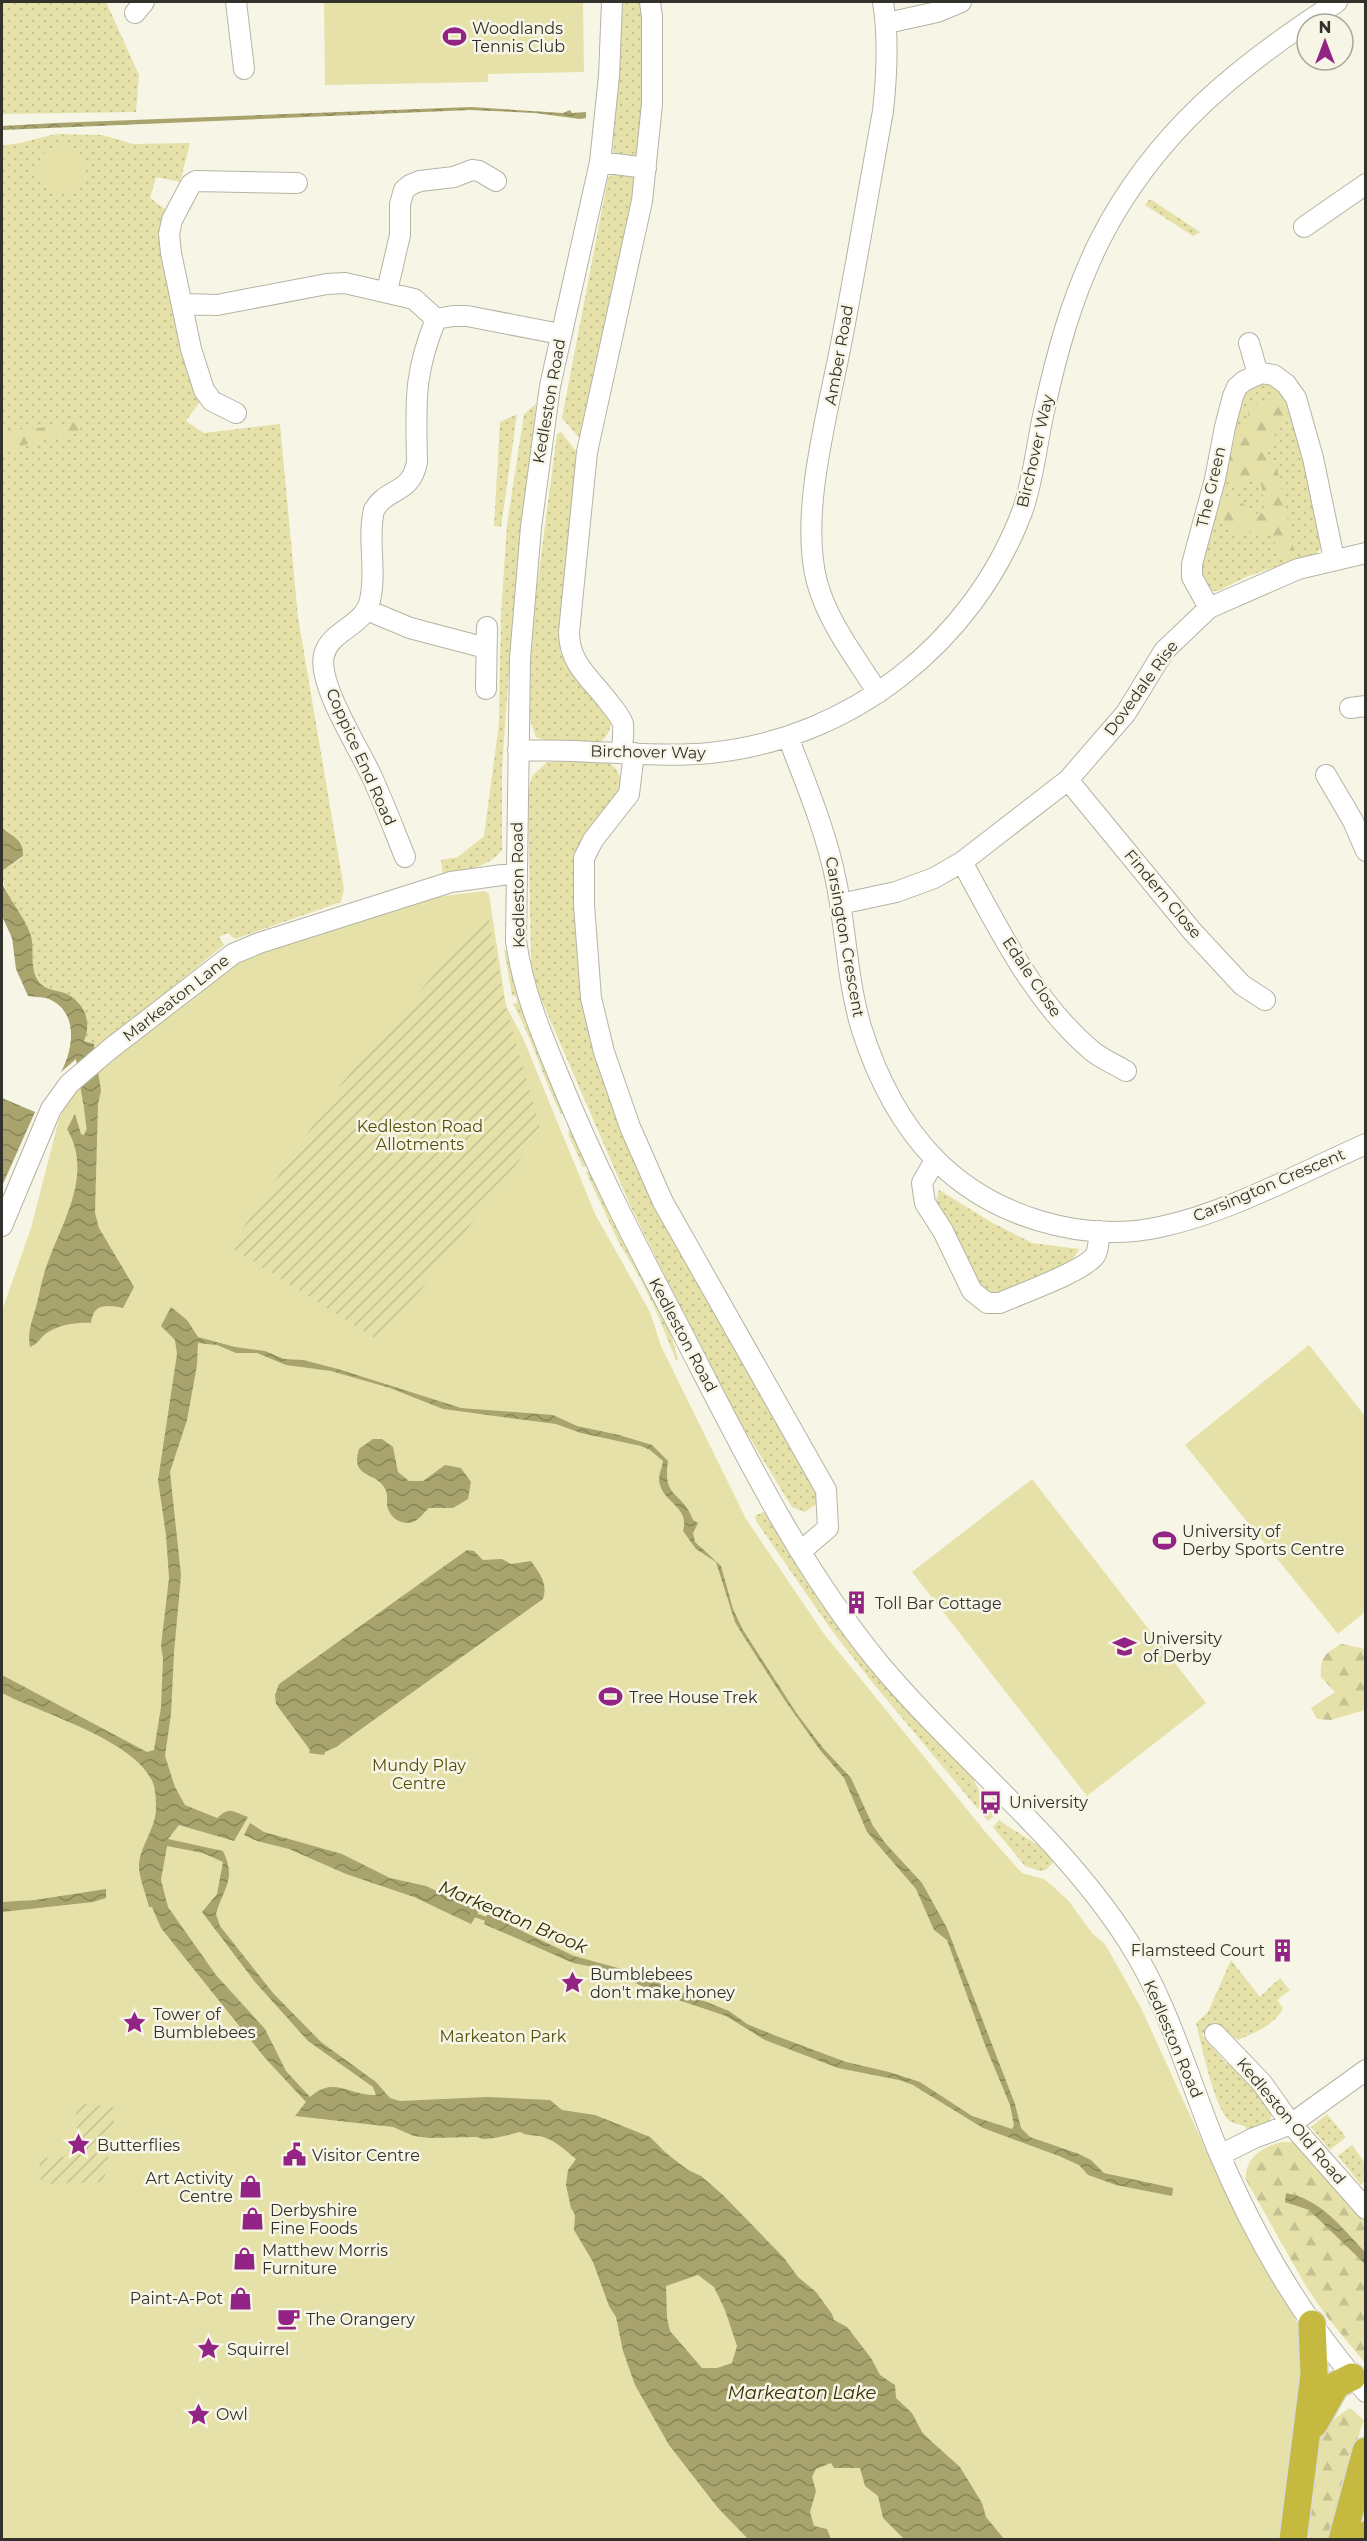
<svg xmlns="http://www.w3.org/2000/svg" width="1367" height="2541" viewBox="0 0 1367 2541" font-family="Montserrat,sans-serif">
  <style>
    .grass { fill: url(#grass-dots) }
    .forest { fill: url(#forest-firs) }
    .park { fill: #e5e1a9 }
    .garden { fill: url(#garden-furrows) }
    .water { fill: url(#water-waves); fill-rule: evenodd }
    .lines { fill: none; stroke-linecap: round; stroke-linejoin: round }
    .stream { stroke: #a9a46d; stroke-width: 4.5 }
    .minor-casing { stroke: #b4b4a5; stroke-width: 22 }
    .highway-casing { stroke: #dadad9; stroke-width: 30 }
    .minor { stroke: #fff; stroke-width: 20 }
    .highway { stroke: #c5ba3f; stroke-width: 27 }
    .labels { text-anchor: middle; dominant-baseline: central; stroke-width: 5; stroke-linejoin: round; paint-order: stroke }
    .poi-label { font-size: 16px; fill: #32312b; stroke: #f7f6e6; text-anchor: start }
    .street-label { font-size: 16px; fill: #32312b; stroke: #f7f6e6 }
    .park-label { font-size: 16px; fill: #544e08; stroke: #f7f6e6 }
    .water-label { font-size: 18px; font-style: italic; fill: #332f00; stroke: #f7f6e6 }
  </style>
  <defs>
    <pattern id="grass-dots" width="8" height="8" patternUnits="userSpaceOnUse" patternTransform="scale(1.5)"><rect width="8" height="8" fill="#e5e1a9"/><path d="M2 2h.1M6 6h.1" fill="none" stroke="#c5c292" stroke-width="1.8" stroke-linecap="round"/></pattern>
    <pattern id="forest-firs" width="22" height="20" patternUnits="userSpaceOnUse" patternTransform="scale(1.5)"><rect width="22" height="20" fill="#e5e1a9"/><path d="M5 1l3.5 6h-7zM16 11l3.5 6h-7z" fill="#c5c292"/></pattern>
    <pattern id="garden-furrows" width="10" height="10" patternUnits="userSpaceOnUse" patternTransform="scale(1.5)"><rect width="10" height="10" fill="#e5e1a9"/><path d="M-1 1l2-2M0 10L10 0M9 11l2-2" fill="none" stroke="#c5c292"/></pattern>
    <pattern id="water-waves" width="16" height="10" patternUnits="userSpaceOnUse" patternTransform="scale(1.5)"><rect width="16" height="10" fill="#a9a46d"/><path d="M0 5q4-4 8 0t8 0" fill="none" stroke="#8a865a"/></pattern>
  </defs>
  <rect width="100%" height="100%" fill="#f7f6e6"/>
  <path class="grass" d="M2,2H106L139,75L136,112L2,114Z
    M621,2H642L644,29L641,149L633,157H623L613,153Z
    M58,134L103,135L133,144L190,143L180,182L156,177L150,198L165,209L161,236L171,264L175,325L182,327L201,400L186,421L204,433L280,424L298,617L344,889L341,902L235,939L228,933L219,937L224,945L98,1048L84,1041C87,1019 89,1001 63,993C54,990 45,990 39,981C34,973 31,959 31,950C31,944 33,942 31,936C24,912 2,897 2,871L22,858C27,840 13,837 2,828V145C21,145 38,137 58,134Z
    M629,172L635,177L637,187L583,442L562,418L608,178L613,173Z
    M1150,199L1200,232H1201L1193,236L1145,205Z
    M1270,381L1287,395L1306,467L1322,546L1316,554L1248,576L1218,591H1211L1204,587L1199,568L1236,404L1249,383Z
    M536,404L513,613L502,768V850C489,868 463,870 443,875L441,860L458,857L484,836L499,723L501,613L507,525L524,414Z
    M517,414L501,527L494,526L500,422Z
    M561,432L579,455L560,651L563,658L612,717C611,728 608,740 596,743C585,747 546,742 536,737L530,720L531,633L557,434Z
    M605,760C609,763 616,767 618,772C630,798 592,843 578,865L616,1112L821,1491L818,1503L805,1512L792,1507L726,1399L631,1207L535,985L531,960L528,793L532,776L547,762Z
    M504,949L507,952L510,949L563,1110L561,1114C543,1079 533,1040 513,1004L517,1003V998L512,995Z
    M570,1128L668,1324L678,1359L676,1360L657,1313L640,1278L619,1243L586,1172L589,1171L587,1166L583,1167L568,1134Z
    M939,1190L991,1222L1032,1243L1079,1249L1070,1265L1000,1296L984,1291L976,1284L936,1201Z
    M763,1512L768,1515C789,1553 811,1593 839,1627C878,1675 925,1717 964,1765C977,1780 982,1804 994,1816L988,1821L872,1682L830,1628L756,1521L755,1516Z
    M999,1820C1018,1834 1039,1843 1055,1860L1046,1870L1040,1871L1025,1866L993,1827Z
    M1231,1960L1260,1997L1280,1978L1290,1990L1277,2000L1283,2008C1276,2024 1254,2033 1238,2040L1215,2022L1202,2035L1226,2063H1232L1273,2112L1269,2122L1247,2130L1245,2126C1241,2125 1235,2124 1231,2122C1215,2113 1201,2042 1196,2023L1208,2012Z
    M1327,2114L1346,2137L1330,2150L1311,2127Z
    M1352,2145L1365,2163V2181L1361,2185L1338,2156Z"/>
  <path class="forest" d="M1277,393L1287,395L1291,416L1284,422L1271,425L1275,436L1267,454L1277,467L1294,551L1286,557L1277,552L1272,530L1256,536L1246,527L1232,537L1225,520L1211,510L1215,495C1231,498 1244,500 1253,514L1266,513L1260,478H1253L1241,486L1225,482L1231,452L1228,442L1229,435L1240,426L1249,424L1248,410L1258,404L1265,406L1266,400Z
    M81,420L80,432L24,445L2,455V431L61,426Z
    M1342,1644L1365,1649V1710L1331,1720L1317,1719L1311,1708L1335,1692L1321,1677C1320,1658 1325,1652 1342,1644Z
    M1281,2142H1293L1305,2146L1365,2220V2363L1327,2317L1307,2288L1246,2180C1244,2158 1263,2147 1281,2142Z
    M1350,2408L1364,2420L1343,2479L1331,2539L1302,2540C1306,2512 1308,2455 1322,2433C1329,2422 1339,2415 1350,2408Z"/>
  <path class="park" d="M324,2H583L584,72L488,74V82L325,85Z
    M38 169a23 23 0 1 1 46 0a23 23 0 1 1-46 0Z
    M485,891L489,894L506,1006L523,1038L595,1214L650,1312L661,1346L746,1519L824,1634L987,1834L1022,1873L1044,1879L1050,1884L1068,1900L1092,1933L1105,1944L1141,2008L1211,2161L1259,2258L1294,2316L1309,2355L1285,2539L2,2540V1311L31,1228L59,1119L74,1091L224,968L261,949L428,898Z
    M1309,1345L1365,1416V1612L1338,1634L1185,1445Z
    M1032,1479L1206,1703L1087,1796L912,1572Z"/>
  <path class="garden" d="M481,919L489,920L506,1007L541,1132L381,1342L230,1247L342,1083Z
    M76,2103L116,2107L104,2182L41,2184L39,2158L78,2156Z"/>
  <path class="water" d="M471,107L563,113L570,110L572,113L586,112V118L580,119L535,113L470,110L2,130V126L56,123Z
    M2,828C13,837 24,839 23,856L2,871Z
    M2,883C10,901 25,917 31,936C35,950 28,970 41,984C48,991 59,990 67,994C85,1003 92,1022 84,1041L94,1044L101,1091L98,1104L95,1213L99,1228L134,1287L123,1308C107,1305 93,1303 91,1323C75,1322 57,1325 44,1335C39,1340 36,1345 30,1347C27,1333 32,1321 36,1307C40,1292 42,1277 48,1262C64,1219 93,1173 67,1129L75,1114L81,1134L84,1135L88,1126L89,1115L83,1103L76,1059L61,1072C73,1050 79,1014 51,1000C44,996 36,998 28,996L16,969L12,938L2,916Z
    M2,1098L35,1112L2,1186Z
    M171,1307L187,1320L198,1337L235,1347L265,1351L284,1359L303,1360L338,1369L461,1408L553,1415L577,1426L619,1435L652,1445L668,1461C662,1500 682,1490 693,1520L698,1523L693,1533L695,1542L721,1566L733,1609L743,1630L797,1714L823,1748L851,1778L873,1826L886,1844L922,1883L947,1928L1015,2104L1021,2128L1030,2137L1079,2154L1091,2160L1104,2173L1173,2188L1172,2196L1116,2185L1088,2175L1079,2165L1059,2156L983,2128L913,2085L899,2080L838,2068L765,2040L726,2016L652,1991L608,1970L573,1963L484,1924L487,1914L574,1956L629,1971L729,2011L747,2024L779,2037L846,2062L889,2072L920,2082L972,2116L1012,2129L1014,2125L1010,2105L985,2045L947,1940L934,1930L916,1889L867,1832L844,1778L820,1750L784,1699L744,1637L735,1622L716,1562L696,1549L683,1531C690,1508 665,1503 660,1485C657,1477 662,1469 663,1461L650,1450L641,1446L581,1433L556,1424L443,1409L390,1388L331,1371L286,1365L257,1353H236L217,1345L198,1343L197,1365L187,1420L170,1472L181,1575L174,1653L171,1714L165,1756L175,1787L185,1805L217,1818C230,1806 231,1811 248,1817L234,1841L179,1825L168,1839L223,1851C237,1881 223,1888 216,1914L220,1926L273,1993L321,2042L376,2082L390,2098L400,2101L487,2097L550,2100L562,2110L595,2115L650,2137L666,2153L688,2170L701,2176L723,2195L784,2258L798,2277L816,2292L832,2314L834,2320L847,2327L871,2358L880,2375L895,2385L896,2398L912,2413L922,2432L931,2441L960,2467L982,2503L986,2517L1004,2539H904L883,2518L878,2496L865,2486L860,2468H834L831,2463L816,2469L812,2477L816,2491L810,2512L814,2526L827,2529L831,2539H748L718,2508L669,2445L635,2385L623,2351L616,2317L609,2306L593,2262L574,2230L575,2215L571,2208L566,2185L568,2170L576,2159C565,2150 553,2138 539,2136C531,2135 528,2136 520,2132L495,2138L483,2139L477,2137L429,2138L414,2136L393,2127L295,2116L306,2102L265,2058L192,1967L161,1928L152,1907H149C146,1894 138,1876 139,1863C141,1845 155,1829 156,1810C156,1802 156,1791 153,1783C136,1740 40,1713 2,1693V1675L147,1752L154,1750L161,1707L163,1659L161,1646L169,1578L166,1535L158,1480L177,1354L175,1340L161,1326ZM167,1846L203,1853L223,1862L217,1894L202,1912L255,1982L308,2041L373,2087L376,2095C349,2096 334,2075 310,2097L286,2071L265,2029L216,1975L168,1907L161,1880ZM698,2275L714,2287L725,2310L737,2346L732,2363L717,2368H702L670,2331L667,2318L666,2286Z
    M373,1439H382L393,1447L398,1472L409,1481H423L445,1465L461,1468L471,1482L468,1499L453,1508H429C424,1512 421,1518 415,1521C403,1527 389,1518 387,1505C387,1499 388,1492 384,1487C374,1471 350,1478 359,1449Z
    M467,1550L474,1551L483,1560L502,1559L511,1564L531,1561C540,1574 548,1583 543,1599L336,1747L325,1752L324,1755L309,1753L310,1750L276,1704L275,1695L279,1684Z
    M250,1823L264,1832L342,1854L390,1878L426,1886L479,1911L471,1924L414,1897L346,1874L289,1849L257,1841L244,1835Z
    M106,1889V1898L93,1902L2,1912V1902L35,1900Z
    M1286,2193C1321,2199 1342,2228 1365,2252V2264L1309,2210L1285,2202Z"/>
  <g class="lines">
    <path class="stream" d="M86,1106L89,1130
      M472,1914L489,1920"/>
    <defs>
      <path id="minor" d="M236,2L244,69
        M612,2L609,76L600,162L550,386L531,527L520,658L516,941C523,991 541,1033 560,1079C593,1161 633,1239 674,1317C736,1436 793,1558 878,1662C958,1758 1060,1835 1128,1941C1169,2004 1190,2084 1219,2153C1255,2238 1304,2322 1366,2392
        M135,13L144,2
        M887,23L937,12L961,2
        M600,162L646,168
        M1304,227L1366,184
        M387,291L400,235V204L404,190L410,185L420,181L454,177L472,170L479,171L496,181
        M183,304L217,305L327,284L345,283L414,299L436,319
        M1249,343L1258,374
        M236,413L212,401L204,390L191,349L171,253L169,234L172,220L191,184L196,181L297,183
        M1209,608L1192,577V564L1215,479L1225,427L1233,396L1237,387L1244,381L1261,373L1274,375L1286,384L1296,398L1313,458L1334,559
        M367,610L410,628L486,648
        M486,689L487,627
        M878,693C856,658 828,623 817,582C799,514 828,413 841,344C856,266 869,188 883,111C887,74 889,38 883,2
        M1350,708L1366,706
        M788,737C806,784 826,831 836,881C846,929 847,979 861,1027C876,1075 899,1122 935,1159C991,1216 1082,1244 1160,1227C1230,1212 1300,1173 1366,1144
        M518,750C543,751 568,750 592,752C631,753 671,757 710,753C850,739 972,644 1022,512C1033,482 1036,448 1043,416C1056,355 1072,296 1100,240C1155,132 1238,66 1337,2
        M622,753C622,744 624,733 623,724C621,717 615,710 610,704C592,679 569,665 569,632L587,452L642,201L652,104V17L650,2
        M634,753L629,794L593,840L584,858V905L591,998L604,1052L630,1127L663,1202L826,1490L828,1528L807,1546L799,1550
        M1326,775L1353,821L1366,851
        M1068,780L1192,931L1242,985L1265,1000
        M405,857C394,830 384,803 372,777C359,748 317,684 324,655C330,630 365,626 370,600C377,571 367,538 374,510C387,487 411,495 417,462C416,404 413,375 436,319L453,316H467L560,334
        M962,862C998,927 1033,1001 1091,1050C1101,1059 1115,1064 1126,1071
        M840,904L896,892L934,878L962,862L1068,780L1126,713L1164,651L1209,608L1298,569L1366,553
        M935,1160L922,1183L925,1203L943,1231L972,1291L987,1303H1000C1019,1294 1087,1271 1096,1254C1099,1247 1099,1239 1099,1231
        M2,1226L51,1109L69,1084L110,1049L233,954L259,943L451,882L516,873
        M1215,2034L1262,2083L1291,2124L1366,2209
        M1220,2155L1254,2138L1291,2124L1366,2070"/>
      <path id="highway" d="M1314,2424L1336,2385L1352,2377
        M1293,2540L1314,2375L1312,2324
        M1342,2540L1366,2451
        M1364,2540L1366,2535"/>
    </defs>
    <use href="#minor" class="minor-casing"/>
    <use href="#highway" class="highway-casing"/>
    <use href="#minor" class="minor"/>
    <use href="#highway" class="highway"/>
  </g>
  <defs>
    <symbol id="stadium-bare" viewBox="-9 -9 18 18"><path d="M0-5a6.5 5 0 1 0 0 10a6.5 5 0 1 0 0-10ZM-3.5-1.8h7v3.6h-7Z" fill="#932485" stroke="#f7f6e6" stroke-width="2.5" paint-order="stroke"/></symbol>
    <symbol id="building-bare" viewBox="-9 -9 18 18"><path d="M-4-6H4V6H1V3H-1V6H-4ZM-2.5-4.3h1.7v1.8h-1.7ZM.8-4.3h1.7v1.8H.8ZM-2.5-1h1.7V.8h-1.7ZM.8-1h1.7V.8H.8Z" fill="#932485" stroke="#f7f6e6" stroke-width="2.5" paint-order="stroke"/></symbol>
    <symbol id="university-bare" viewBox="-9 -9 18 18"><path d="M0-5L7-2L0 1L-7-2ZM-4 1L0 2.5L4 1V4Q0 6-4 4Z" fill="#932485" stroke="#f7f6e6" stroke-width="2.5" paint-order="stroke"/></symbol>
    <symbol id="bus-bare" viewBox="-9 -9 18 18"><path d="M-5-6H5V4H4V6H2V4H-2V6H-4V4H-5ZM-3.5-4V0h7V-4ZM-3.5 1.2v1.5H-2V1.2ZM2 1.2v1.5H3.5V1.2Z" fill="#932485" stroke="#f7f6e6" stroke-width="2.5" paint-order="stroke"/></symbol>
    <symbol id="sight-bare" viewBox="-9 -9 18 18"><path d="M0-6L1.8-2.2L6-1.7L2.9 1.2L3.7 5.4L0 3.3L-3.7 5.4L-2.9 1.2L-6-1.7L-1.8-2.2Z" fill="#932485" stroke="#f7f6e6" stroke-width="2.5" paint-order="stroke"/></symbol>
    <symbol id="civic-bare" viewBox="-9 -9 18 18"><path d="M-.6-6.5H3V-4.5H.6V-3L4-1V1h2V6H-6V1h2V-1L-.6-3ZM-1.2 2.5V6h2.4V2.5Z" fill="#932485" stroke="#f7f6e6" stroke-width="2.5" paint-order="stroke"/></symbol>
    <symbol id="shop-bare" viewBox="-9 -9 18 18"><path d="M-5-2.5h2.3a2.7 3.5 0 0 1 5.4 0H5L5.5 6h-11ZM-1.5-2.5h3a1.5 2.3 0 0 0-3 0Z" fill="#932485" stroke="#f7f6e6" stroke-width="2.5" paint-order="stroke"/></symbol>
    <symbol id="cafe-bare" viewBox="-9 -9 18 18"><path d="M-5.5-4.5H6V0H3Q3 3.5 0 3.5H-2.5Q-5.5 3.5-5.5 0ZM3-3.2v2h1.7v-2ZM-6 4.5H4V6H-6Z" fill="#932485" stroke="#f7f6e6" stroke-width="2.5" paint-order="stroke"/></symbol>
  </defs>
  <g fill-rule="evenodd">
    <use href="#stadium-bare" x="438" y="20" width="33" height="33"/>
    <use href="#stadium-bare" x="1148" y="1524" width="33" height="33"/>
    <use href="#building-bare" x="840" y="1586" width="33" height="33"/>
    <use href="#university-bare" x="1108" y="1630" width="33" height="33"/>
    <use href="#stadium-bare" x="594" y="1680" width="33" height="33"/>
    <use href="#bus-bare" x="974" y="1786" width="33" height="33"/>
    <use href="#building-bare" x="1266" y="1934" width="33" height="33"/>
    <use href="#sight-bare" x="556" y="1966" width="33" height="33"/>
    <use href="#sight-bare" x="118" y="2006" width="33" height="33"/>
    <use href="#sight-bare" x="62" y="2128" width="33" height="33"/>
    <use href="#civic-bare" x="278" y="2138" width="33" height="33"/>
    <use href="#shop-bare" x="234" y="2170" width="33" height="33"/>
    <use href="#shop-bare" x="236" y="2202" width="33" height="33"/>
    <use href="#shop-bare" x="228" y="2242" width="33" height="33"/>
    <use href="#shop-bare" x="224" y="2282" width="33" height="33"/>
    <use href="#cafe-bare" x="272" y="2302" width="33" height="33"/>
    <use href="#sight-bare" x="192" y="2332" width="33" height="33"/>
    <use href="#sight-bare" x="182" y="2398" width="33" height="33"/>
  </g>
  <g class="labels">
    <g class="poi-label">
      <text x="472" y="28">Woodlands<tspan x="472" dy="18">Tennis Club</tspan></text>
      <text x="1182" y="1531">University of<tspan x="1182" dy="18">Derby Sports Centre</tspan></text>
      <text x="875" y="1603">Toll Bar Cottage</text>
      <text x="1143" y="1638">University<tspan x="1143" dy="18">of Derby</tspan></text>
      <text x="629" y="1697">Tree House Trek</text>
      <text x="1009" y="1802">University</text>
      <text x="1265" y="1950" text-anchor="end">Flamsteed Court</text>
      <text x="590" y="1974">Bumblebees<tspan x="590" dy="18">don't make honey</tspan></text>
      <text x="153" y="2014">Tower of<tspan x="153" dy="18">Bumblebees</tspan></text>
      <text x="97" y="2145">Butterflies</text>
      <text x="312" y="2155">Visitor Centre</text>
      <text x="233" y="2178" text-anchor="end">Art Activity<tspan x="233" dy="18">Centre</tspan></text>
      <text x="270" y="2210">Derbyshire<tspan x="270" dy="18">Fine Foods</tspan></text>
      <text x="262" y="2250">Matthew Morris<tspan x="262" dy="18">Furniture</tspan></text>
      <text x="223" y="2298" text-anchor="end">Paint-A-Pot</text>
      <text x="306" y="2319">The Orangery</text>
      <text x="227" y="2349">Squirrel</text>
      <text x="216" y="2414">Owl</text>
    </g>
    <g class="street-label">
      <text transform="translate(839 355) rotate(-80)">Amber Road</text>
      <text transform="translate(549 401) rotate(-80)">Kedleston Road</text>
      <text transform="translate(1035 451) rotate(-77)">Birchover Way</text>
      <text transform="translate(1211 487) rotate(-77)">The Green</text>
      <text transform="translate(1141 688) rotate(-54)">Dovedale Rise</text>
      <text transform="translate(648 752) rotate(1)">Birchover Way</text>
      <text transform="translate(361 757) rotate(66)">Coppice End Road</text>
      <text transform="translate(518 885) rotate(-91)">Kedleston Road</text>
      <text transform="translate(1163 894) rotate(50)">Findern Close</text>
      <text transform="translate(845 937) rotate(80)">Carsington Crescent</text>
      <text transform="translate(1032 977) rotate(56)">Edale Close</text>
      <text transform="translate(176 998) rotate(-38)">Markeaton Lane</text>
      <text transform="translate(1269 1185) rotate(-23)">Carsington Crescent</text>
      <text transform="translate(683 1335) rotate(62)">Kedleston Road</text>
      <text transform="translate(1173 2039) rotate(67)">Kedleston Road</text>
      <text transform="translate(1291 2121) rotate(50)">Kedleston Old Road</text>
    </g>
    <g class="park-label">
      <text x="420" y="1126">Kedleston Road<tspan x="420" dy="18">Allotments</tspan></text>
      <text x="419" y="1765">Mundy Play<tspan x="419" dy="18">Centre</tspan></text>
      <text x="503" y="2036">Markeaton Park</text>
    </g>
    <g class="water-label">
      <text transform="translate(513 1917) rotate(23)">Markeaton Brook</text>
      <text x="802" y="2393">Markeaton Lake</text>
    </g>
  </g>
  <rect width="1367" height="2541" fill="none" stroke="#32312b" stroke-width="6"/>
  <g transform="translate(1325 42)"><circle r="28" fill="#f7f6e6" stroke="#a8a79b" stroke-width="1.5"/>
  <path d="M0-4.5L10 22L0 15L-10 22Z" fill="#932485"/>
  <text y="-9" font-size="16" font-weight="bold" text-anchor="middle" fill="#32312b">N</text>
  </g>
</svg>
